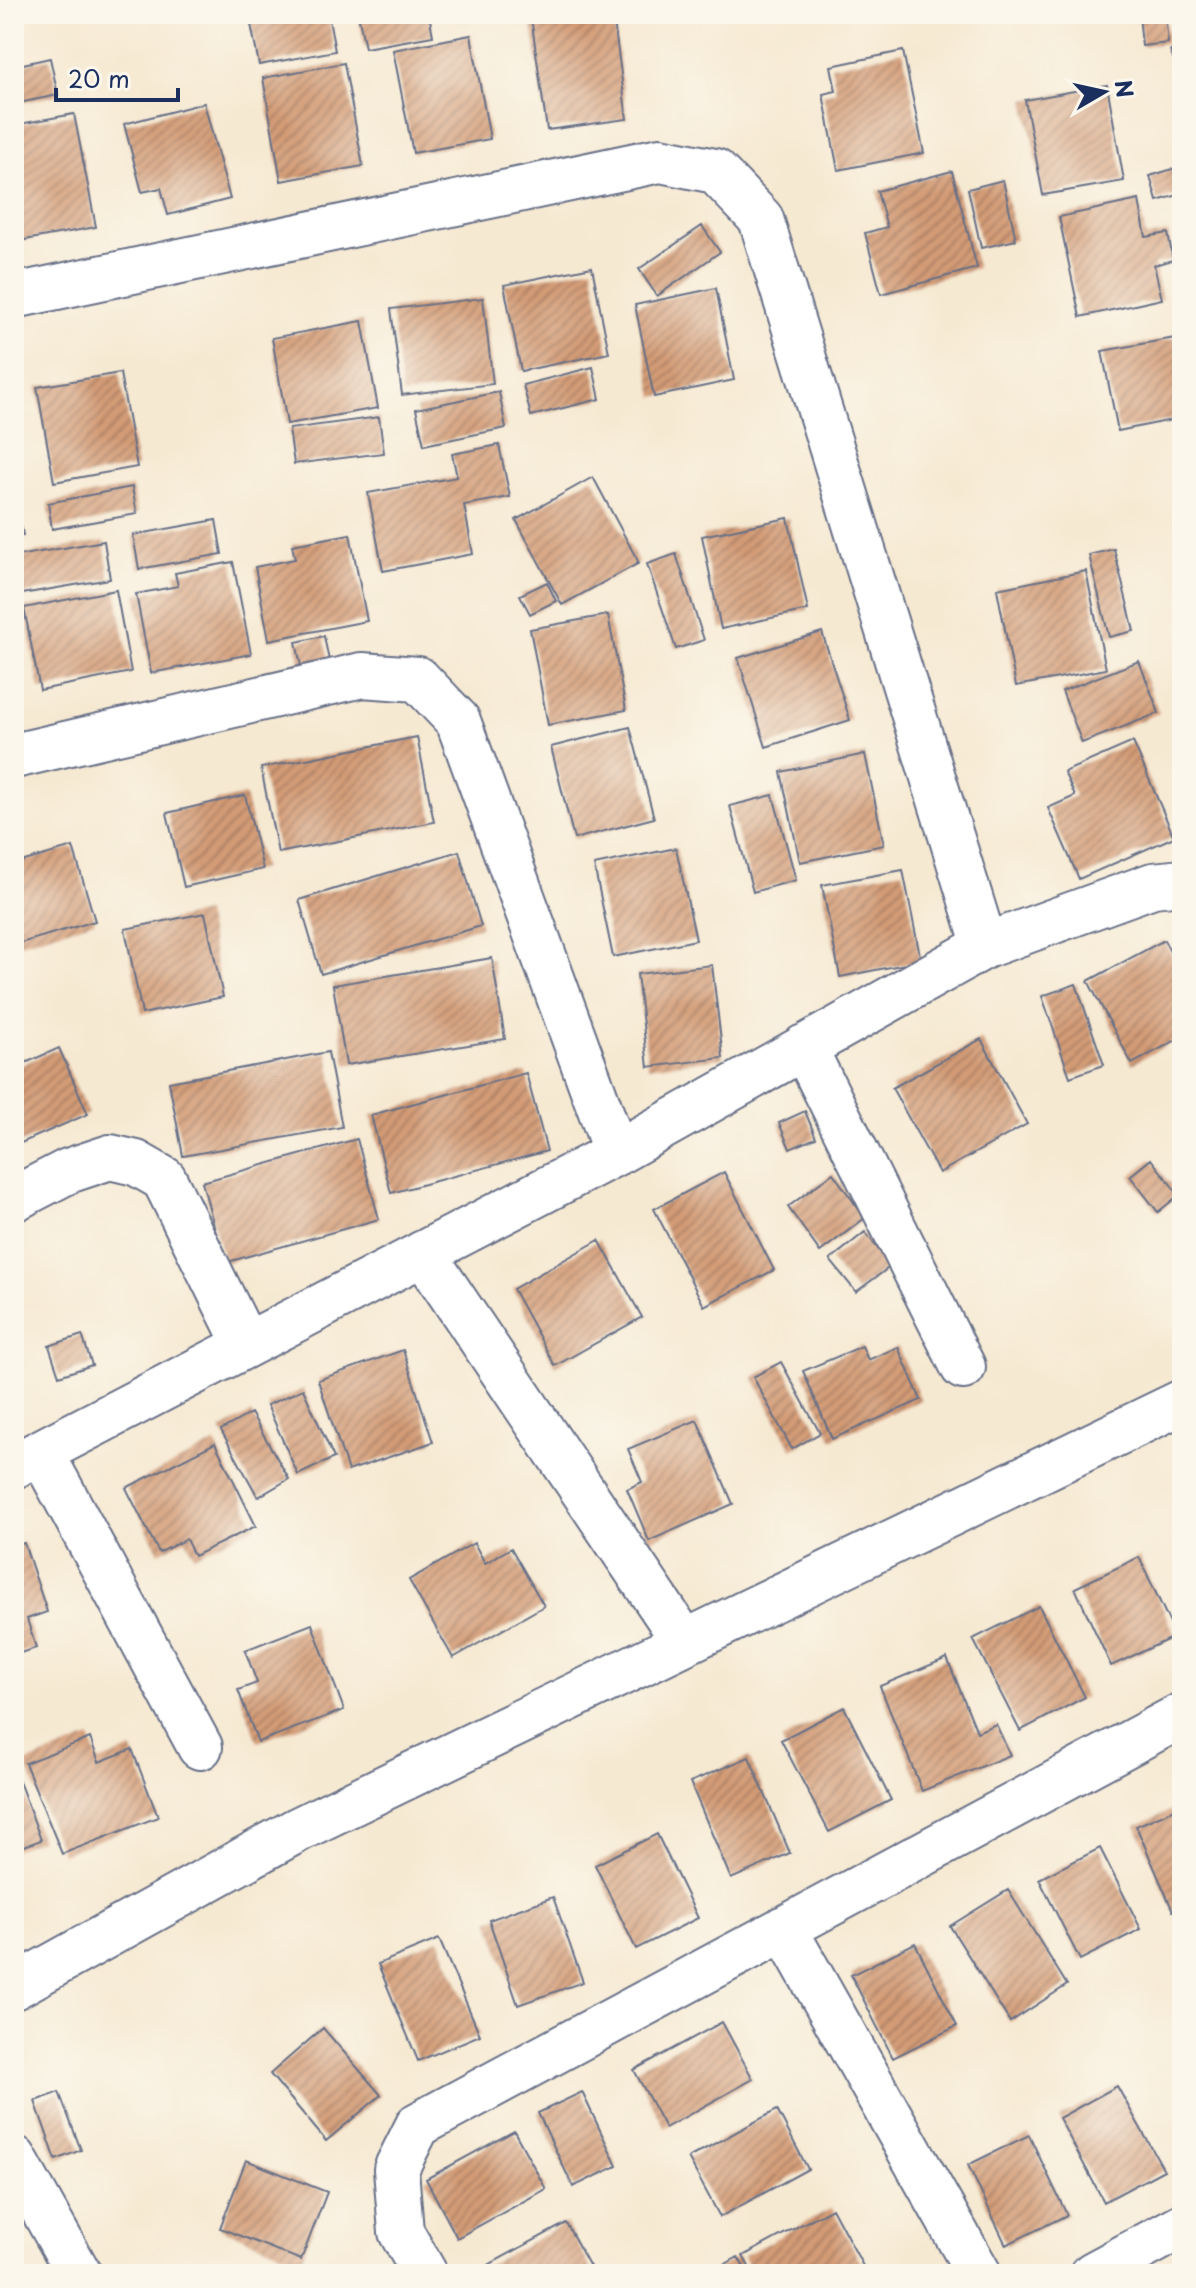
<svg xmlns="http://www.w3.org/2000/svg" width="1196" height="2288" viewBox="0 0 1196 2288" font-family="'Playpen Sans',sans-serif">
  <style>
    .building { fill: url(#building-hatch) }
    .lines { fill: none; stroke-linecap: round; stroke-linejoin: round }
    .street-casing { stroke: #687087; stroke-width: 48 }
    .street { stroke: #fff; stroke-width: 44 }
  </style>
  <defs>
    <pattern id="building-hatch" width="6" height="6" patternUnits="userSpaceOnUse" patternTransform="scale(2)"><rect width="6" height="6" fill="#d39b76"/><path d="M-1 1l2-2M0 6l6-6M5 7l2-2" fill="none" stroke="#aa7f64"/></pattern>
  </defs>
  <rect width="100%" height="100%" fill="#fbf7ec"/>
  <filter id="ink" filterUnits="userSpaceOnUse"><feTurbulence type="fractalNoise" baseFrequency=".0125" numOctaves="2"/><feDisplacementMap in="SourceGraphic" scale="16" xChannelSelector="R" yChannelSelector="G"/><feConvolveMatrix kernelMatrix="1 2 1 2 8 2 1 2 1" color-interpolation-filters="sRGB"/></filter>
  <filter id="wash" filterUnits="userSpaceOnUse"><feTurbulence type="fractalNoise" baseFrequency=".006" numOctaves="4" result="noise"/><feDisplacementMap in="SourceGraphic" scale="32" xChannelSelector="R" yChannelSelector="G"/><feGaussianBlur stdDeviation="1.8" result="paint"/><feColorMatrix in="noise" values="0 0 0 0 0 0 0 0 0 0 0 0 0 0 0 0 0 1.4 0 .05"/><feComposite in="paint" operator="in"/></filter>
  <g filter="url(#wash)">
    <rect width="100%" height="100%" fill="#f6e9d2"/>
    <g id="blocks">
      <path class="building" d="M249,14H328L335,51L259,65Z
        M358,14H429L433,36L365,48Z
        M552,14H613L627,119L547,130L531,17Z
        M1139,14H1165L1168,43L1142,46Z
        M471,35L490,139L413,153L393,50Z
        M1182,46V78L1170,51Z
        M903,51L924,153L838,170L823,94L836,91L831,66Z
        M50,58L58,95L14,104V66Z
        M344,63L363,166L281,181L263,78Z
        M1107,85L1124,181L1043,195L1025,100Z
        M204,103L230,199L168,215L161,188L142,192L124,124Z
        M74,114L96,227L14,242V125Z
        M1179,167L1182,194L1157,201L1150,176Z
        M952,171L977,268L881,294L865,233L887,227L877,191Z
        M1003,180L1016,240L981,248L968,189Z
        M1139,200L1146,237L1168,233L1173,260L1154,265L1162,299L1080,317L1059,217Z
        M702,226L720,252L657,296L639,269Z
        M592,267L609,353L521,371L504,285Z
        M716,288L734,380L654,397L635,305Z
        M483,298L493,384L402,395L391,309Z
        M362,321L378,408L287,424L272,338Z
        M1175,338L1182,377V418L1118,431L1102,351Z
        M593,367L600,399L531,416L523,385Z
        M120,373L137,467L54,482L37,387Z
        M499,392L506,428L424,445L416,409Z
        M379,417L384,453L294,464L289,429Z
        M499,445L510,497L464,505L473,554L383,571L368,493L457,477L452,454Z
        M593,477L639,563L562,605L516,520Z
        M132,487L137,514L52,529L48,503Z
        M17,503L23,535L14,537V504Z
        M788,518L808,610L721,629L702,536Z
        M216,520L222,554L139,569L133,535Z
        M350,534L367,621L269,640L255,567L295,559L292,545Z
        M104,541L110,579L22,594L17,556Z
        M1114,549L1134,631L1109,637L1089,555Z
        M676,554L704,640L676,649L647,564Z
        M233,562L251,654L151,673L136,594L178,586L175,573Z
        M1086,571L1106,669L1016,686L997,589Z
        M547,582L556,601L530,614L520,595Z
        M116,590L131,672L40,690L24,608Z
        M608,615L626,710L548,725L530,629Z
        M822,632L850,720L766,747L738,658Z
        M324,636L330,666L302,671L296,642Z
        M1139,661L1159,713L1082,743L1062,691Z
        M630,727L654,818L574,839L551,747Z
        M417,737L434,822L278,853L261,768Z
        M1133,742L1174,837L1079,879L1048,808L1075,796L1064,772Z
        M865,754L884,845L800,862L781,772Z
        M245,795L263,869L184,887L167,813Z
        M773,795L796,880L753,892L730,806Z
        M73,847L95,921L14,945V864Z
        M676,848L696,940L613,957L594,865Z
        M459,851L481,926L321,974L299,900Z
        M903,870L921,961L840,977L822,885Z
        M205,913L223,997L142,1014L125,929Z
        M1164,940L1182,974V1037L1132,1064L1088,981Z
        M492,958L505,1039L346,1065L333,985Z
        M712,965L723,1058L648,1067L637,974Z
        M1076,984L1104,1065L1070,1077L1042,996Z
        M981,1039L1027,1124L939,1173L892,1088Z
        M59,1048L88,1114L14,1146V1068Z
        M328,1052L342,1127L183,1156L169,1082Z
        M526,1073L547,1151L391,1193L371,1115Z
        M805,1111L816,1138L790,1149L779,1123Z
        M357,1139L379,1219L224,1263L202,1182Z
        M1151,1159L1179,1195L1158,1212L1130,1176Z
        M724,1172L774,1270L704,1306L654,1209Z
        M833,1173L865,1218L820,1252L788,1207Z
        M865,1232L891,1266L856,1292L830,1260Z
        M599,1240L642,1317L555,1366L513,1289Z
        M82,1335L92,1365L59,1376L49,1346Z
        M862,1346L868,1360L898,1347L921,1400L832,1439L803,1371Z
        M403,1350L433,1442L348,1471L318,1380Z
        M781,1362L820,1433L792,1449L753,1377Z
        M303,1389L334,1458L298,1475L267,1405Z
        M251,1413L289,1479L258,1497L221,1430Z
        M697,1420L733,1504L649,1541L627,1489L642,1482L628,1449Z
        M215,1443L256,1526L194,1556L186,1539L159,1553L126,1488Z
        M24,1543L47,1612L27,1619L36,1648L14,1655V1546Z
        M474,1543L485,1563L511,1548L544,1606L453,1658L409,1580Z
        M1139,1557L1176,1636L1111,1666L1075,1588Z
        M1039,1606L1085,1697L1020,1731L973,1639Z
        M312,1624L344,1710L258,1742L238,1690L257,1683L245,1650Z
        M947,1658L977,1732L996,1724L1010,1755L922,1791L880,1686Z
        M844,1707L891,1800L829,1832L781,1740Z
        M90,1738L99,1762L132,1749L158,1817L62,1854L25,1763Z
        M749,1757L790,1853L731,1879L690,1782Z
        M14,1768L41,1840L14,1850Z
        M1182,1806V1907L1173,1911L1136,1826Z
        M657,1834L698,1918L636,1949L595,1865Z
        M1100,1848L1141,1929L1080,1960L1039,1879Z
        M1008,1890L1067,1985L1010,2022L950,1926Z
        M553,1897L583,1982L518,2005L489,1920Z
        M439,1939L480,2035L418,2061L378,1964Z
        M915,1943L957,2026L893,2058L851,1975Z
        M722,2022L753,2079L665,2128L634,2070Z
        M323,2028L381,2095L326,2141L270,2074Z
        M1117,2086L1164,2170L1104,2202L1059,2118Z
        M59,2092L81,2150L56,2160L35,2101Z
        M582,2092L617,2166L573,2187L538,2113Z
        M777,2110L808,2169L720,2217L688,2158Z
        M514,2131L546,2189L457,2238L426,2179Z
        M1029,2135L1067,2215L1006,2245L968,2165Z
        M246,2160L327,2192L301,2260L220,2228Z
        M832,2208L863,2266L849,2274H753L743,2256Z
        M566,2223L594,2274H479L477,2271Z
        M738,2257L748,2274H708Z"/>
    </g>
  </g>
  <g filter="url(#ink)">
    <use href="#blocks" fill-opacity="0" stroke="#687087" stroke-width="2"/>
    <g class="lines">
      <defs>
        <path id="street" d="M14,296L660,160L715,171L761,219L985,946
          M14,756L362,675L418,679L458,721L616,1153
          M804,1047L963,1367
          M14,1199L68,1171L110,1157L136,1163L164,1179L246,1345
          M423,1253L684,1641
          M41,1452L200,1747
          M14,1466L616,1153L985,946L1153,885L1182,882
          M784,1928L979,2274
          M14,1987L299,1829L1182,1402
          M14,2158L79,2274
          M425,2274L401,2232L396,2169L418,2125L1182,1715
          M1093,2274L1182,2226"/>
      </defs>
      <use href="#street" class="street-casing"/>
      <use href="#street" class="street"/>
    </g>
  </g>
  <rect width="1196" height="2288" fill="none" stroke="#fbf7ec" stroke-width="48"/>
  <g transform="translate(1104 92) rotate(81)" stroke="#fbf7ec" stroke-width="6" paint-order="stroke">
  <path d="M0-6L14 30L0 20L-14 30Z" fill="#1b2f5e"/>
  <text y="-12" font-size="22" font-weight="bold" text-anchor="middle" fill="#1b2f5e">N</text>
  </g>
  <path d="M56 88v12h122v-12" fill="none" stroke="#1b2f5e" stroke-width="4"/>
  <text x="68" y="88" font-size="24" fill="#1b2f5e" stroke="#fbf7ec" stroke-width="6" paint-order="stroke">20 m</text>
</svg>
